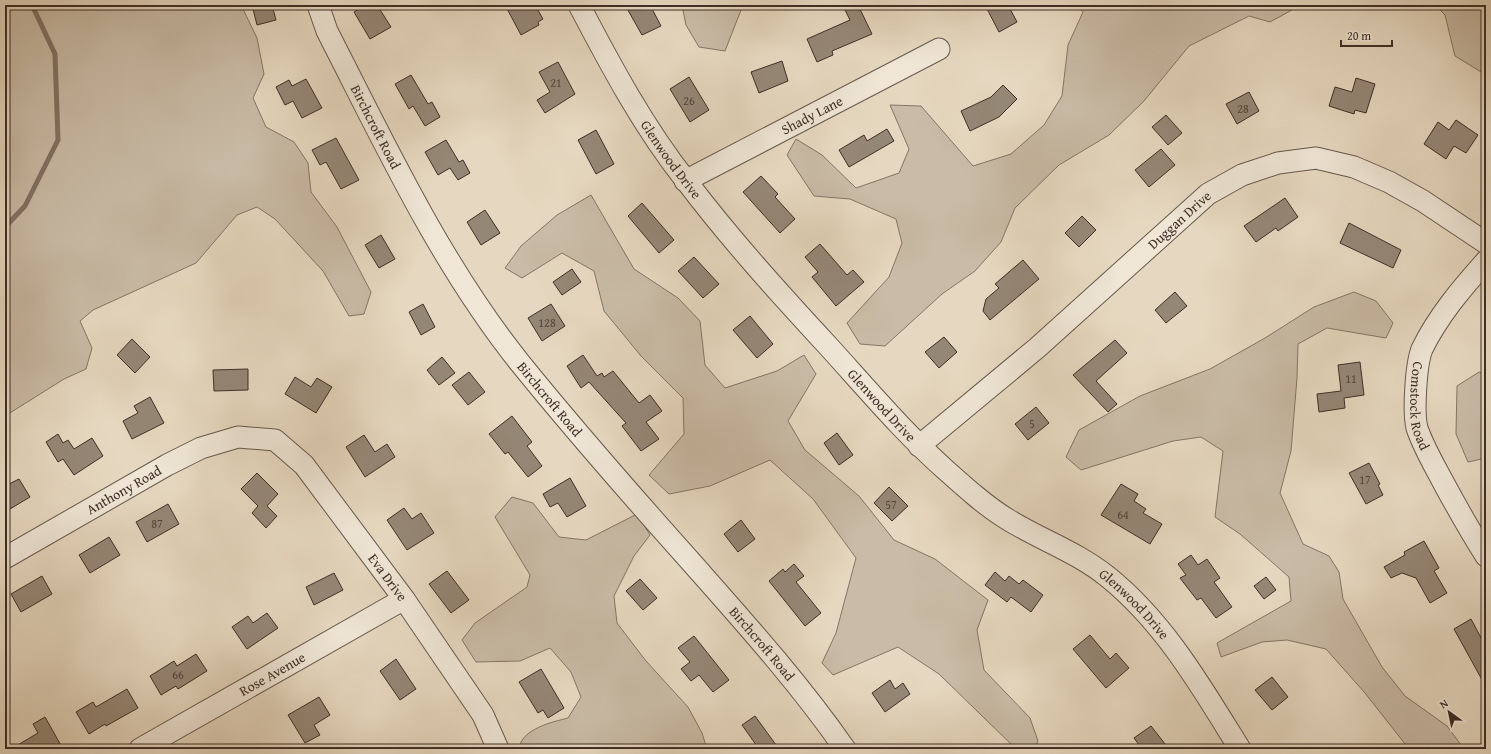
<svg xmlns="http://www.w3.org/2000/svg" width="1491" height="754" viewBox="0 0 1491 754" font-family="'Gentium Book Plus',serif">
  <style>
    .green { fill: #c9bba6; stroke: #847566 }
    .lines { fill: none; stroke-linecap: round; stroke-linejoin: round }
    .stream { stroke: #817263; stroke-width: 5 }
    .building { fill: #958776; stroke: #3e2f26 }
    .minor-casing { stroke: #68594c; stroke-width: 23 }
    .minor { stroke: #efe6d6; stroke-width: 21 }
    .labels { text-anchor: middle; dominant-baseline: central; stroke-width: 3.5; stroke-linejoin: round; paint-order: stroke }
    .number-label { font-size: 12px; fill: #54453a }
    .street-label { font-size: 14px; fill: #3e2f26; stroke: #efe6d6 }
  </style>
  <rect width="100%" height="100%" fill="#e6d8c0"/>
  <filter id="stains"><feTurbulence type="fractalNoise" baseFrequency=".005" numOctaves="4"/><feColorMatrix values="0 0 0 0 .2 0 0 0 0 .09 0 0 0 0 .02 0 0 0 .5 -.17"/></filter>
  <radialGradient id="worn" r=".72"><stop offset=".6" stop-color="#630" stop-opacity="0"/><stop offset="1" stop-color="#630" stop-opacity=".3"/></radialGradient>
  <path class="green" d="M5,5H241L257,38L264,74L253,98L266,127L294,142L308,163L311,192L337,227L371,292L364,314L349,316L323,271L275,219L257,207L237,215L196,263L93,310L80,321L92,348L86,369L64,379L5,416Z
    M682,5H743L725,51L699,47L686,25Z
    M1077,5H1301L1270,22L1249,16L1189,46L1144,101L1109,135L1059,165L1015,208L1001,242L975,271L942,294L885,346L860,344L847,323L889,277L902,243L896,219L850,199L814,196L787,155L796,139L822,155L856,188L899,173L909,149L890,105L921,106L973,166L1011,154L1044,125L1062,96L1068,45L1083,12Z
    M1435,5H1486V75L1455,56L1445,15Z
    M591,195L634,269L678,298L700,321L705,365L725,388L777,371L804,355L816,374L788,421L805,450L859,496L894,540L935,559L988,600L977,630L984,670L1030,718L1038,741L1034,749H1016L939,674L898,647L833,675L822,663L836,633L856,558L813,499L770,460L710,486L669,494L649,475L684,434L683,398L641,356L604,311L594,271L562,253L522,278L505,268L521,246L557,215Z
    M1354,292L1376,301L1393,323L1386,338L1327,328L1298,344L1297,378L1291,451L1280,493L1303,544L1329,556L1339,572L1343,599L1382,667L1405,696L1447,726L1464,749H1409L1365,693L1326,649L1287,640L1262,642L1221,657L1217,643L1291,601L1289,577L1240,534L1215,517L1223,451L1201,437L1173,441L1081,470L1066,457L1079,430L1140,396L1210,369L1265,338L1314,307Z
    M1479,372L1486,374V458L1468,462L1456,434L1457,386Z
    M512,497L533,503L559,537L586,540L637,514L650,535L634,556L614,596L617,623L646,661L688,707L702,733L707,749H519C521,729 552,722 568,718L581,697L571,672L550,648L520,661L476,662L462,640L475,623L527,587L530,575L495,517Z"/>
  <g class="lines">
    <path class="stream" d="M5,227L25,206L58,140L55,54L32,5"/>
  </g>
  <path class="building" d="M252,5H272L276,20L257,25Z
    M365,5H377L391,27L370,39L354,12Z
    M505,5H535L543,19L538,22L539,25L521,35Z
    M625,5H650L661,26L642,35Z
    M858,5L872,34L832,51L833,55L817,62L807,39L850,20L845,10Z
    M985,5H1008L1017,22L999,32Z
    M782,61L788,81L759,93L751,72Z
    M558,62L575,94L545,113L537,100L550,92L539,72Z
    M411,75L428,104L432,102L440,117L425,126L413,106L409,109L395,84Z
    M689,77L709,110L690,122L670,89Z
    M1356,78L1375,84L1366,113L1355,110L1354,114L1329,106L1335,87L1352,92Z
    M306,79L322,108L302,118L293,101L285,105L276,87L289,80L292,86Z
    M1003,85L1017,99L999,117L970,131L961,111L991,97Z
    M1249,92L1259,111L1237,124L1226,104Z
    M1166,115L1182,133L1168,145L1152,127Z
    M1456,120L1478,135L1466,153L1454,146L1446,159L1424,144L1438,122L1449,130Z
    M887,129L894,141L849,167L839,150L864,135L867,141Z
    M596,130L614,164L596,174L578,140Z
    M336,138L359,180L341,189L326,162L320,165L312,150Z
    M446,140L459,162L463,160L470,173L458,180L450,168L438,175L425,152Z
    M1161,149L1175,165L1149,187L1135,170Z
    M761,176L778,194L775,197L795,219L780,233L743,192Z
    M1285,198L1298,217L1278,231L1276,228L1256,242L1244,226Z
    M642,203L674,240L659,253L628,216Z
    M485,210L500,233L481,245L467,222Z
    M1082,216L1096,230L1079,247L1065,233Z
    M1349,223L1401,250L1393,268L1340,243Z
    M381,235L395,259L379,268L365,245Z
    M820,244L847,275L853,270L864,282L836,306L812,277L818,272L805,257Z
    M694,257L719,284L703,298L678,271Z
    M1023,260L1039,279L990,320L983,311L986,299L999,288L995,284Z
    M572,269L581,282L562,295L553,282Z
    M1175,292L1187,306L1166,323L1155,310Z
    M423,304L435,327L421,335L409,312Z
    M551,304L565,326L542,341L528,318Z
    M750,316L773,344L757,358L733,330Z
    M944,337L957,352L939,368L925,352Z
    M132,339L150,357L135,373L117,355Z
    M1115,340L1127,353L1096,381L1117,404L1108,412L1073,375Z
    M583,355L597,376L602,373L604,377L613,371L639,403L650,395L662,411L646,422L659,439L641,451L622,426L626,423L589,382L581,388L567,366Z
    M442,357L455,373L439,385L427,370Z
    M1360,362L1364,395L1344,398L1345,408L1319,412L1317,394L1341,391L1338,365Z
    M248,369V390L214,391L213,370Z
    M469,372L485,392L468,405L452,385Z
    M295,377L311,387L317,378L332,387L316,413L285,394Z
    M150,397L164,423L132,439L123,421L138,413L134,406Z
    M1036,407L1049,423L1028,440L1015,424Z
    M512,416L532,442L527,446L542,466L528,477L508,452L505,454L489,434Z
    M837,433L853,455L839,465L824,443Z
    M58,434L63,443L68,440L74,449L92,438L103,456L74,475L63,459L58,462L46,442Z
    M364,435L375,452L387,444L395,457L365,477L346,447Z
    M1369,463L1380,484L1378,485L1383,495L1366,504L1349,473Z
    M257,473L278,494L267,506L277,516L266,528L252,513L258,506L241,489Z
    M570,478L586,506L567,517L558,503L550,507L543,494Z
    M19,479L30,497L5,512V486Z
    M1121,484L1138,494L1134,501L1146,509L1143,513L1162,524L1150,544L1101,515Z
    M889,487L908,506L892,521L874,503Z
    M168,504L179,524L147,542L136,522Z
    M404,508L412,519L421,513L434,533L407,550L387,520Z
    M741,520L755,539L738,552L724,534Z
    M109,537L120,555L90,573L79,555Z
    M1424,541L1439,568L1434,571L1447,593L1430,603L1416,578L1402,573L1391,578L1384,567L1405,555L1404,552Z
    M1191,555L1198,565L1207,559L1220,578L1214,582L1232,607L1216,618L1201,598L1197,600L1180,578L1186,575L1178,564Z
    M794,564L804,576L796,582L821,613L805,626L769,581L783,569L785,572Z
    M447,571L469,600L451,613L429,584Z
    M995,572L1005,581L1009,576L1019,584L1023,580L1043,595L1031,612L1011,597L1007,602L985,585Z
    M334,573L343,590L314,605L306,587Z
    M42,576L52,594L21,612L11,594Z
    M1266,577L1276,590L1264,599L1254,586Z
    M640,579L657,598L643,610L626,591Z
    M267,613L278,628L247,649L232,627L248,616L253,623Z
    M1471,619L1486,647V687L1454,629Z
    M1090,635L1110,659L1116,653L1129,668L1106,688L1073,649Z
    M694,636L729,680L713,692L699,675L691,681L681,669L690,662L678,648Z
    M196,654L207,671L178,689L176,686L161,695L150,676L174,661L177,666Z
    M396,659L416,689L400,700L380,671Z
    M541,669L564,708L548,718L543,710L538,713L519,682Z
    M1272,677L1288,697L1272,710L1255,690Z
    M890,680L895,689L903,683L910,694L885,712L872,693Z
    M127,689L138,708L106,726L105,724L89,734L76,712L93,702L96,707Z
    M319,697L330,715L314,725L320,735L305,743L288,715Z
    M755,716L779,749H759L742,725Z
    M45,717L63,749H11L38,733L33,724Z
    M1151,726L1169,749H1142L1134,738Z"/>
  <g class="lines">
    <defs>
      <g id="minor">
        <path id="s1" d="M318,5L327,31C385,144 440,263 520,363C575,431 633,497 692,563C745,623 799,683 845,749"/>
        <path id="s2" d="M579,5C611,66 644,128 687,182C731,240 780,294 829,347C868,390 905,434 948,472C967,489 986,506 1007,519C1041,540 1077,552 1108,577C1165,623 1202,688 1240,749"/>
        <path id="s3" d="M685,181L939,49"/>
        <path id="s4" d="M1486,261C1462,288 1438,316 1422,349C1416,364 1413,412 1417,428C1423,446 1433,463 1442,480C1456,506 1470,531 1486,556"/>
        <path id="s5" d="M919,446L1037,348L1208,194L1242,175L1278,163L1316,158L1354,167L1389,182L1423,201L1486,243"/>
        <path id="s6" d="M5,558L167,465L201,448L238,437L275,440L304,465L404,599L483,715L498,749"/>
        <path id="s7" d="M140,749L404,599"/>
      </g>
    </defs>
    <use href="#minor" class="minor-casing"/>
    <use href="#minor" class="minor"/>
  </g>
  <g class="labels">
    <g class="number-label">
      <text x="556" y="82">21</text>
      <text x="689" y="100">26</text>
      <text x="1243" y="108">28</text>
      <text x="547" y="322">128</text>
      <text x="1351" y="378">11</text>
      <text x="1032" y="423">5</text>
      <text x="1365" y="479">17</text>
      <text x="891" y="504">57</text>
      <text x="1123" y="514">64</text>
      <text x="157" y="523">87</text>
      <text x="178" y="674">66</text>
    </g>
    <g class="street-label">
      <text stroke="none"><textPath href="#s3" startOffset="143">Shady Lane</textPath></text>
      <text stroke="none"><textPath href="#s1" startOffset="135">Birchcroft Road</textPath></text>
      <text stroke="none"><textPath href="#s2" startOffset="180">Glenwood Drive</textPath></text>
      <text stroke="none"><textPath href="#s5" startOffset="345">Duggan Drive</textPath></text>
      <text stroke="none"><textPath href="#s1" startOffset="459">Birchcroft Road</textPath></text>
      <text stroke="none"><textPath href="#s4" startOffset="167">Comstock Road</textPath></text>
      <text stroke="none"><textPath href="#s2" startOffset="504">Glenwood Drive</textPath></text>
      <text stroke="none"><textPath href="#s6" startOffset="137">Anthony Road</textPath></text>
      <text stroke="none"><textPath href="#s6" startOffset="479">Eva Drive</textPath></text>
      <text stroke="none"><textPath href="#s2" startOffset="828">Glenwood Drive</textPath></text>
      <text stroke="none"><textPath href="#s1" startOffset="783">Birchcroft Road</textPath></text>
      <text stroke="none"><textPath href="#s7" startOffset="152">Rose Avenue</textPath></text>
    </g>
  </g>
  <rect width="1491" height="754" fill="none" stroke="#e6d8c0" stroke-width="20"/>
  <rect x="6" y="6" width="1479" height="742" fill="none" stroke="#3e2f26" stroke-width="2"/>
  <rect x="10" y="10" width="1471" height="734" fill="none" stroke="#3e2f26"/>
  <g transform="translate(1449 712) rotate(327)" stroke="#efe6d6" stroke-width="3" paint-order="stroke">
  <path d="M0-3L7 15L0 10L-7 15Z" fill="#3e2f26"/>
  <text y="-6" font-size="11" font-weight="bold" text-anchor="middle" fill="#3e2f26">N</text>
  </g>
  <path d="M1341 40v6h51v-6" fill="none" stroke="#3e2f26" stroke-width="2"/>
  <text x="1347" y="40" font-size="12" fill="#3e2f26" stroke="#efe6d6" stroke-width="3" paint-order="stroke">20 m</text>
  <rect width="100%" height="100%" filter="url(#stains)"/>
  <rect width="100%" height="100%" fill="url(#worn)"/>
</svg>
